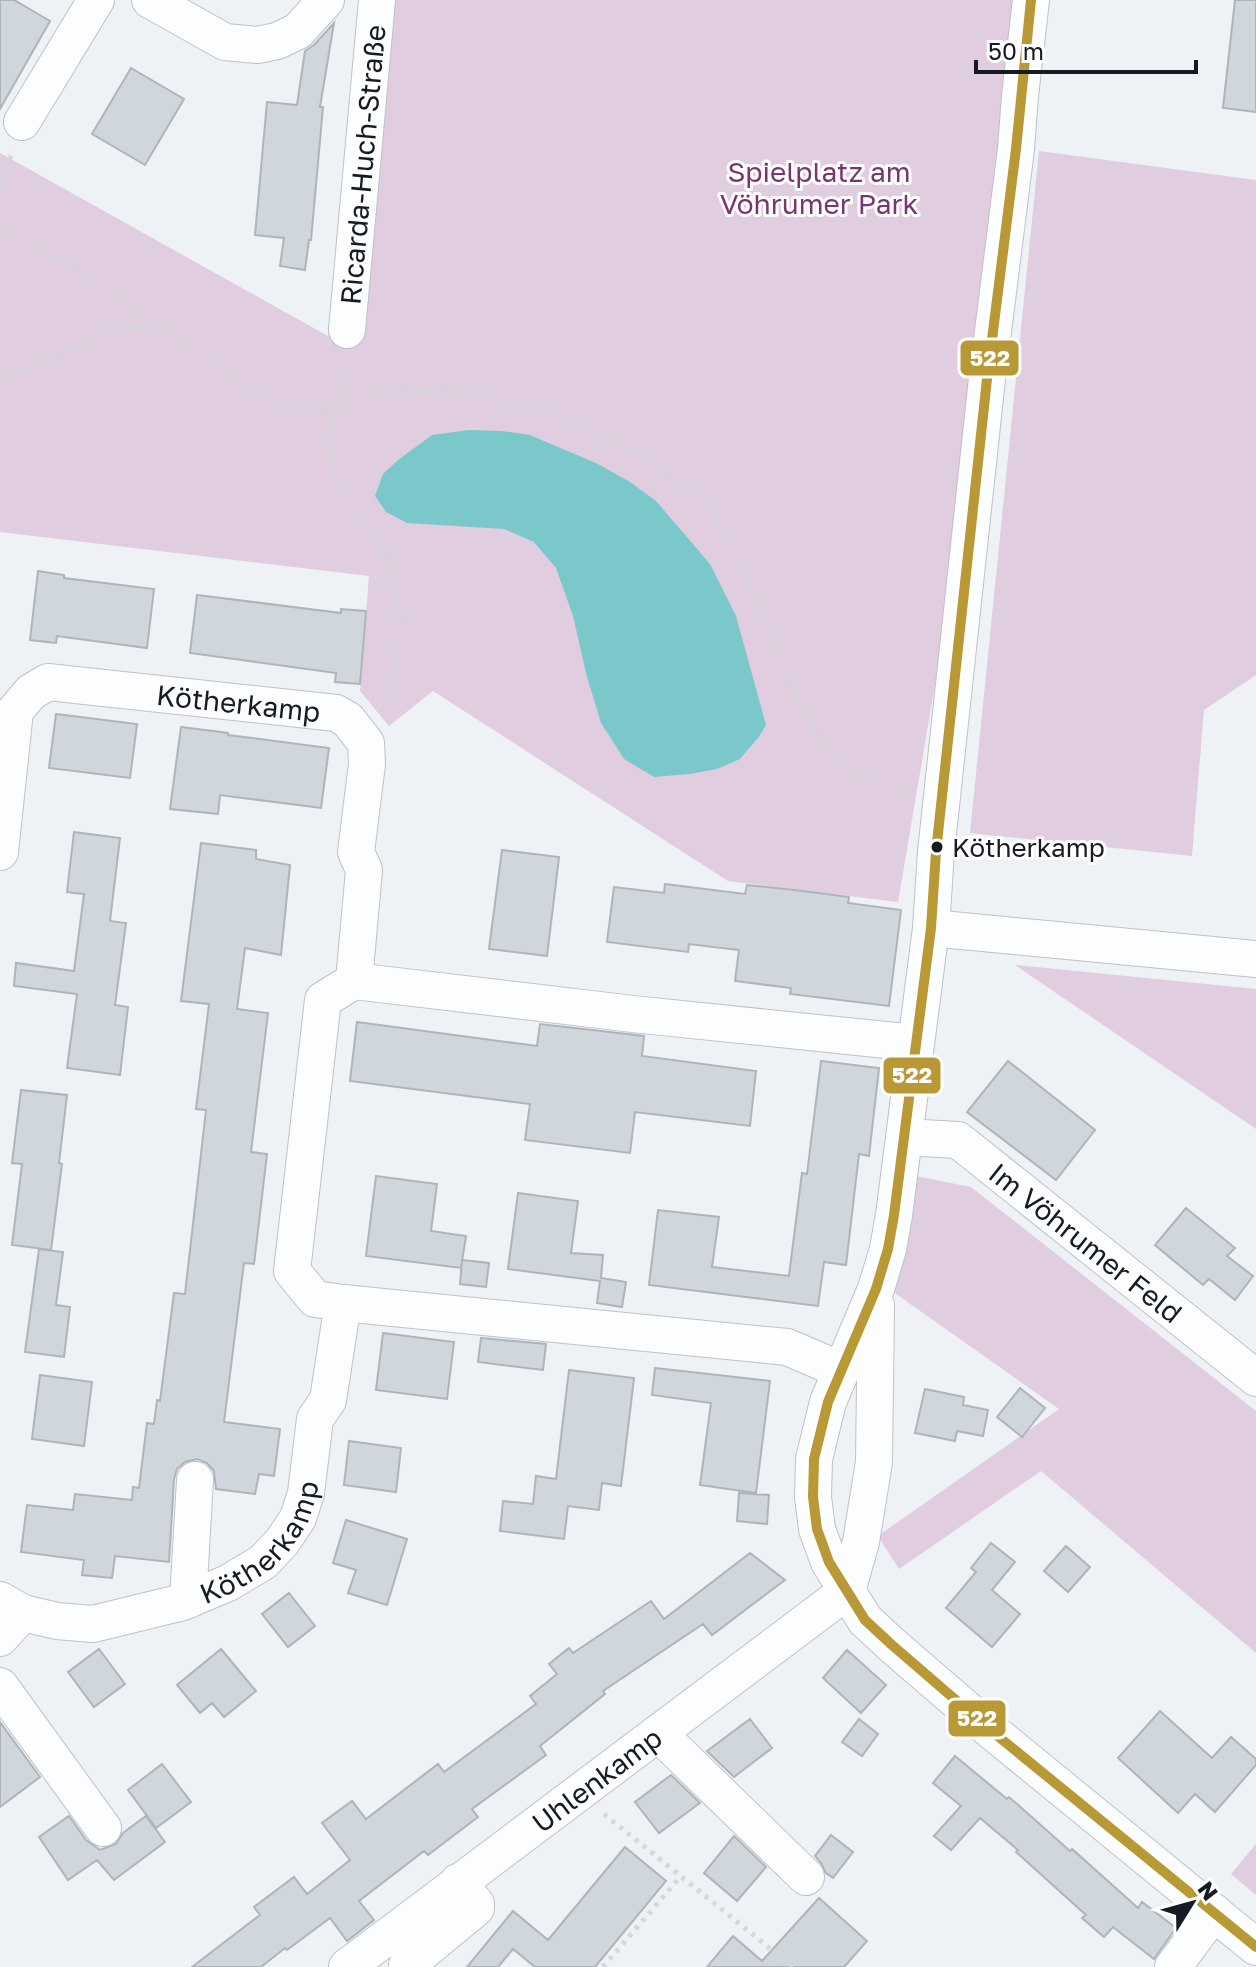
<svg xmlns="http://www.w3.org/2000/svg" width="1256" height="1967" viewBox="0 0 1256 1967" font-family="'Golos Text',sans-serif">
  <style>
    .green { fill: #e0cde0 }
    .water { fill: #7ac8c9 }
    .building { fill: #d0d7dc; stroke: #aeb4ba; stroke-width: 2 }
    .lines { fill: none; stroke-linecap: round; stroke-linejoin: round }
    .minor-casing { stroke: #bec2c8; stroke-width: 38 }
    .path { stroke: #d5d7d8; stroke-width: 5; stroke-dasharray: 4 6; stroke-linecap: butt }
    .minor { stroke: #fcfdfe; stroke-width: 36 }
    .bus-1-casing { stroke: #fff; stroke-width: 16 }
    .bus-1 { stroke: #b99836; stroke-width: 10 }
    .bus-dot { fill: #151a23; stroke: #fff; stroke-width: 3 }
    .labels { text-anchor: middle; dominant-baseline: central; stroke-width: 6; stroke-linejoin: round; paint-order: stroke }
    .bus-label { font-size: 26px; fill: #151a23; stroke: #fff; text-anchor: start }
    .street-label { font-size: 28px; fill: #151a23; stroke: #fff }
    .park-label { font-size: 28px; fill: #7b3373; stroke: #fff }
    .line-badge { stroke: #fff; stroke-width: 3 }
    .badge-label { font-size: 22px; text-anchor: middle; font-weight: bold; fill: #fff }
  </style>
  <rect width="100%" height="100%" fill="#eef1f6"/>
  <path class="green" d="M367,0H1031L987,379L898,902L728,881L433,691L389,726L360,691L369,576L0,532V153L328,336Z
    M1039,151L1256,180V675L1204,710L1192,856L970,833Z
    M1015,965L1256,989V1129Z
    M910,1175L971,1187L1256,1411V1653L1041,1471L899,1569L878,1536L1059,1409L889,1289Z
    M1256,1844V1895L1231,1874Z"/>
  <path class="water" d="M469,430L502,431L530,435L598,464L630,482L656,501L710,564L736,616L766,725L758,738L740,759L717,769L690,774L654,777L624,759L601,723L587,677L573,616L556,568L534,542L504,529L407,523L386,512L375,496L383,474L398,460L432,435Z"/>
  <path class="building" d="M0,0H14L50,21L0,109Z
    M1235,0H1256V112L1223,108Z
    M334,23L320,107H323L311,240H309L305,270L280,266L284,238L255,235L267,102L297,105L305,51L314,45Z
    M131,68L184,99L145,165L92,134Z
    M38,571L64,575V578L154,589L147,648L57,636L56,643L30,640Z
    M197,595L341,613V609L366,611L360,684L335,682L336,673L190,653Z
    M56,714L137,724L130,778L49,768Z
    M181,727L228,733V735L329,748L321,808L220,795L218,814L170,809Z
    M74,832L120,838L110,921L126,923L115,1005L128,1007L120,1075L67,1068L77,994L14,986L16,963L74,971L84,894L67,892Z
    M201,843L256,850V859L290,865L281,955L245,948L237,1009L268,1013L251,1152L267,1154L254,1264L244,1263L224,1422L280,1429L274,1476L259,1474L255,1494L216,1489L214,1471L207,1463L197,1459L185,1462L177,1469L174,1479L169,1562L115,1556L112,1578L82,1575L84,1560L21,1552L27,1505L73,1510L75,1494L132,1500L133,1487L139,1488L147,1423L154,1424L157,1400L160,1401L174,1293L185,1294L206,1110L196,1109L209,1004L181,1001Z
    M502,850L559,857L547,956L489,949Z
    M665,884L745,894L747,885L803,891L849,897L848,903L901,910L889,1006L790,994L791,988L735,981L739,950L689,944L688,952L607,942L614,887L664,893Z
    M357,1022L537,1046L540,1024L644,1036L642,1056L756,1071L750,1126L635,1112L630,1153L525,1140L530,1104L350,1081Z
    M821,1061L879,1068L869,1156L859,1154L846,1265L824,1262L818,1306L649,1285L658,1210L719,1217L712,1267L789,1276L802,1173L807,1174Z
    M1008,1061L1095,1130L1056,1180L967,1112Z
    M21,1090L67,1095L59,1163L62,1164L51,1250L12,1245L22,1164L12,1163Z
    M376,1176L437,1184L431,1231L466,1236L461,1268L366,1256Z
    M518,1193L578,1201L571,1253L603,1255L601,1278L626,1282L622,1307L597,1303L600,1281L508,1269Z
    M1186,1208L1235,1248L1227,1256L1253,1276L1235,1300L1209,1279L1203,1285L1155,1245Z
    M39,1249L63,1252L56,1305L70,1307L64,1357L25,1352Z
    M462,1260L489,1263L486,1287L460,1284Z
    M383,1333L454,1342L447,1399L376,1390Z
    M481,1338L546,1344L543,1370L478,1362Z
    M655,1368L770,1381L756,1493L700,1485L711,1403L652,1395Z
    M569,1370L634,1378L621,1486L602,1483L599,1510L568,1506L564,1539L500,1531L503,1501L533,1504L536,1476L556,1479Z
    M40,1375L92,1382L84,1446L32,1439Z
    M1020,1388L1045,1408L1022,1437L997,1417Z
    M925,1389L964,1397L963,1405L988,1410L983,1436L957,1431L955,1441L915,1433Z
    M349,1441L401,1448L396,1492L344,1485Z
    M739,1493L769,1495L767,1524L737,1521Z
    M346,1520L407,1539L387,1605L348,1593L356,1570L333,1563Z
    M991,1543L1015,1562L992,1590L1020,1614L992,1647L946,1608L976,1572L971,1568Z
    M1066,1546L1090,1567L1068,1592L1044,1571Z
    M750,1553L785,1580L712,1635L703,1624L603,1691L605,1694L540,1746L546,1755L472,1809L478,1817L428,1855L424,1851L359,1901L374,1920L347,1941L330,1918L287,1950L285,1948L261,1967H192L260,1915L254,1907L294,1877L307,1894L350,1860L322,1823L352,1801L366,1819L438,1764L444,1772L536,1704L530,1696L557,1674L549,1664L569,1648L573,1653L651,1601L664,1619Z
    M289,1593L315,1626L288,1647L262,1614Z
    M99,1649L125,1684L94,1707L68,1672Z
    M221,1649L256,1691L224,1717L212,1703L200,1713L177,1685Z
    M847,1650L886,1685L861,1713L823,1678Z
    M1160,1711L1212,1758L1231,1737L1256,1759V1765L1215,1812L1195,1794L1178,1813L1118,1758Z
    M750,1719L772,1748L734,1777L707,1751Z
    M859,1719L878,1734L862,1756L842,1742Z
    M0,1722L40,1777L0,1807Z
    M955,1756L1007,1799L1009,1797L1070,1851L1072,1849L1138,1908L1142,1902L1176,1928L1154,1959L1113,1927L1104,1937L1082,1918L1086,1915L1016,1852L1018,1850L980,1818L951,1850L934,1836L961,1806L933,1783Z
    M162,1764L191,1802L156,1828L128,1790Z
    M671,1775L700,1803L659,1833L635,1802Z
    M69,1816L86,1840L100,1850L116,1844L123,1833L146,1816L165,1842L114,1880L97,1860L68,1880L39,1837Z
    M831,1835L853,1852L833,1878L826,1873L821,1863L815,1856Z
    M734,1836L766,1867L737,1901L704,1873Z
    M625,1847L666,1881L595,1967H535L513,1949L498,1967H467L513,1911L548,1940Z
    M819,1898L867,1941L844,1967H707L733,1936L762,1961Z"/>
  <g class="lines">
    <defs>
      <g id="minor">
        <path d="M150,0L225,42L257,45L277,41L298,31L326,0"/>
        <path d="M1031,0L1020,96L1016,149L987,379L936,852L931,928L894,1215L888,1249L876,1289L828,1402L814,1459L813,1497L817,1529L829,1562L865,1620L892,1645L994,1733L1256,1947"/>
        <path d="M22,122L96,0"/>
        <path id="s1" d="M347,330L377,0"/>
        <path id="s2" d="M0,852L15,711L31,692L48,682L336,713L348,720L366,743L367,764L356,852L364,870L354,981L633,1014L915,1043"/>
        <path d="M931,928L1256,959"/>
        <path id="s3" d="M904,1137L958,1140L1256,1378"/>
        <path d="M343,1303L315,1299L292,1271L323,1000L354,981"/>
        <path id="s4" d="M0,1600L23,1613L57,1621L93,1624L183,1602L228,1583L263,1562L282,1542L298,1518L306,1493L315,1419L328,1400L343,1303L787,1347L841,1370"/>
        <path d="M188,1600L195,1480"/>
        <path d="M0,1638L23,1613"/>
        <path d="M0,1686L103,1828"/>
        <path d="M658,1733L806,1877"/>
        <path d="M407,1965L476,1908V1904L458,1882"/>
        <path id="s5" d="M347,1967L847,1591L861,1542L874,1462L876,1305"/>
        <path d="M1173,1967L1214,1912"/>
      </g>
    </defs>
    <use href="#minor" class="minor-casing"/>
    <path class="path" d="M0,188L13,150
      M0,227L76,270L158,322L279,408L333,410L350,361
      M0,381L78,343L158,322
      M377,709L384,701L397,664L400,615L391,568L368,527L334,474L329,443L333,410L376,392L449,389L562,417L603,434L672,474L708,507L736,554L766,618L796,698L818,737L847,767L894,786L914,789
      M604,1814L793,1967
      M603,1967L681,1876"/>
    <use href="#minor" class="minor"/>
    <defs>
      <path id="bus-1" d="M1031,0L1016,149L987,379L936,852L931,928L894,1215L888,1249L876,1289L828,1402L814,1459L813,1497L817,1529L829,1562L865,1620L892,1645L994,1733L1256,1947"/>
    </defs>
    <use href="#bus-1" class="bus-1-casing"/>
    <use href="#bus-1" class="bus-1"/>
  </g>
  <circle class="bus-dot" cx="937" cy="847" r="7"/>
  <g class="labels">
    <g class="bus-label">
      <text x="952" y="847">Kötherkamp</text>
    </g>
    <g class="street-label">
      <text stroke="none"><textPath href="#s1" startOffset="166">Ricarda-Huch-Straße</textPath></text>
      <text stroke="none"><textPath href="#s2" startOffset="378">Kötherkamp</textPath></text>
      <text stroke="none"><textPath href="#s3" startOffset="218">Im Vöhrumer Feld</textPath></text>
      <text stroke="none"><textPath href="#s4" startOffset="292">Kötherkamp</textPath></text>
      <text stroke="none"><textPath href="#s5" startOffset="312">Uhlenkamp</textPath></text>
    </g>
    <g class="park-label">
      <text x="819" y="171">Spielplatz am<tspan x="819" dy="32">Vöhrumer Park</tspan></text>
    </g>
  </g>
  <g class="line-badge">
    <rect x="959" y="339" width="61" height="38" rx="8" fill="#b99836"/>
    <rect x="882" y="1056" width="60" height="39" rx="8" fill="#b99836"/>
    <rect x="947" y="1699" width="60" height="39" rx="8" fill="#b99836"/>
  </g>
  <g class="badge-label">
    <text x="990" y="366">522</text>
    <text x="912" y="1083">522</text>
    <text x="977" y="1726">522</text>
  </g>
  <g transform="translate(1192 1903) rotate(53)" stroke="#ffffff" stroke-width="6" paint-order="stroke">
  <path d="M0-6L14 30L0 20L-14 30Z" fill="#151a23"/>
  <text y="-12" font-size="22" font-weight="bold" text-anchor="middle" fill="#151a23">N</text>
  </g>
  <path d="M976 60v12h220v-12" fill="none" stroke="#151a23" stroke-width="4"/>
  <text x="988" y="60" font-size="24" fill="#151a23" stroke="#ffffff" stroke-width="6" paint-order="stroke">50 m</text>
</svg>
